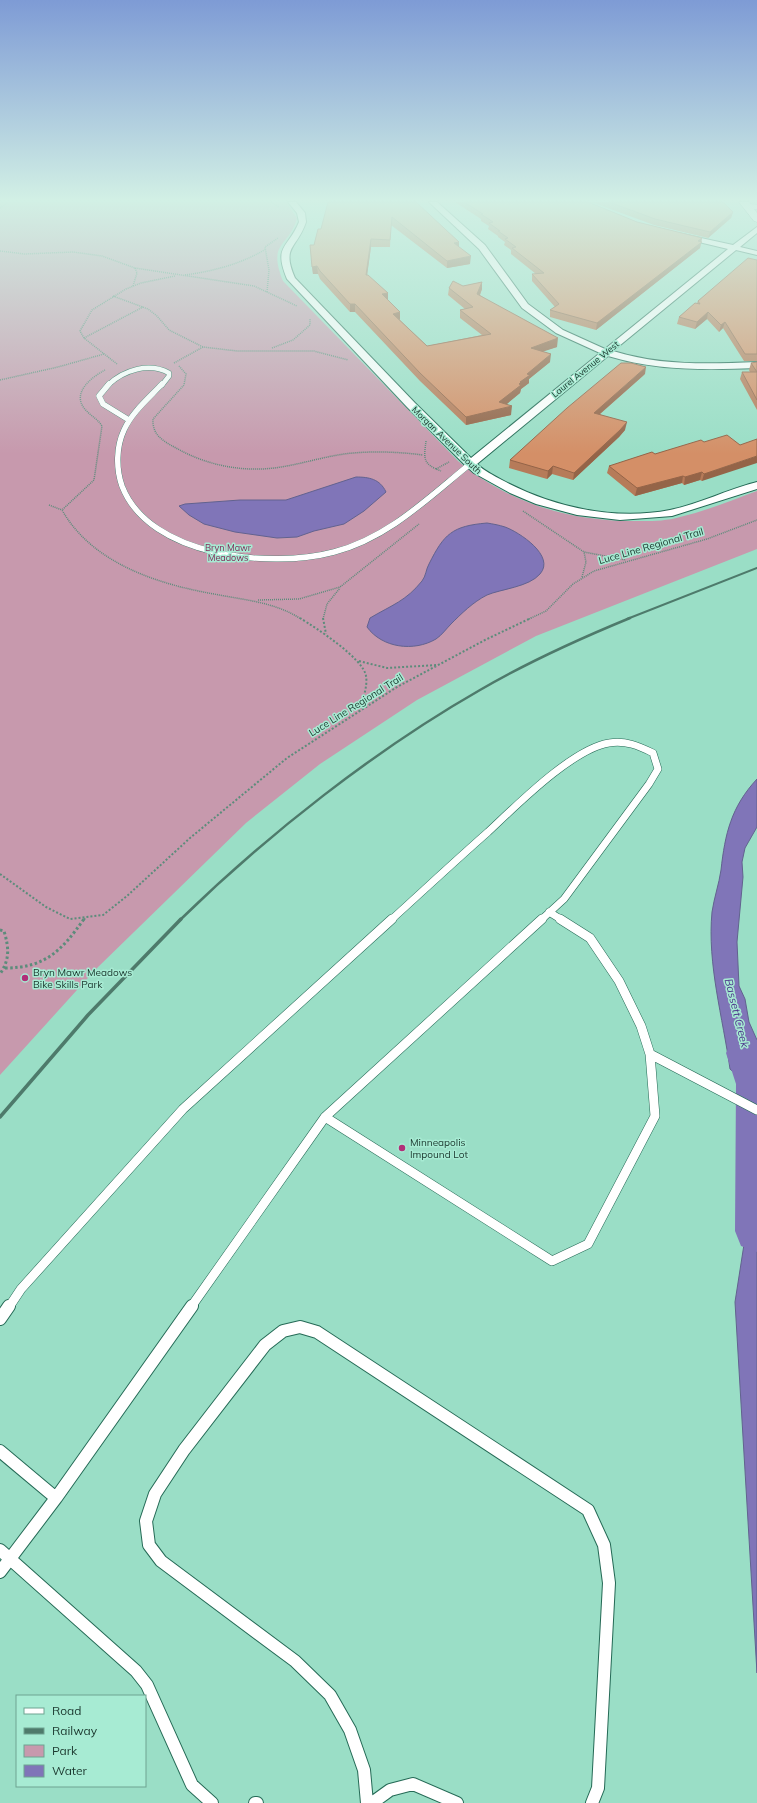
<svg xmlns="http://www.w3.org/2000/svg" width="757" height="1803" viewBox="0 0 757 1803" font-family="Mulish,sans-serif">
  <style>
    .green { fill: #c799ad }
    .water { fill: #8075b8; stroke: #62628f }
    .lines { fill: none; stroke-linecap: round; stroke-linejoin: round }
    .river { fill: #8075b8; fill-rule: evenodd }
    .service-far4-casing { stroke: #256a56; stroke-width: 5.5 }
    .service-far3-casing { stroke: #256a56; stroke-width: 6 }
    .service-far2-casing { stroke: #256a56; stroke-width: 8 }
    .service-far1-casing { stroke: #256a56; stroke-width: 10 }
    .service-casing { stroke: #256a56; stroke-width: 14 }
    .minor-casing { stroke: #256a56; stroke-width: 2 }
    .tertiary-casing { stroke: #256a56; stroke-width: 1 }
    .path-far2 { stroke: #5c8c7b; stroke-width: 1.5; stroke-dasharray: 1 1; stroke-linecap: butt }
    .path-far1 { stroke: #5c8c7b; stroke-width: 2; stroke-dasharray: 2 2; stroke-linecap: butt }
    .path { stroke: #5c8c7b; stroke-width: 3; stroke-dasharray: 2.5 2.5; stroke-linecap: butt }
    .service-far4 { stroke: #fff; stroke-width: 4.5 }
    .service-far3 { stroke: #fff; stroke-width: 5.5 }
    .service-far2 { stroke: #fff; stroke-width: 7 }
    .service-far1 { stroke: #fff; stroke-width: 9 }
    .service { stroke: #fff; stroke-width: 12 }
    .minor { fill: #fff; fill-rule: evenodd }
    .tertiary { fill: #fff; fill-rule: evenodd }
    .rail-far2 { stroke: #4e7a6b; stroke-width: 2 }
    .rail-far1 { stroke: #4e7a6b; stroke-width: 2.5 }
    .rail { stroke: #4e7a6b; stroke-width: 3.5 }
    .wall { fill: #b67b59 }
    .shaded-wall { fill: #946448 }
    .building { fill: #d48f67; stroke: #946448 }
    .poi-dot { fill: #b12e78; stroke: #a7ebd3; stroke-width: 1.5 }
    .labels { text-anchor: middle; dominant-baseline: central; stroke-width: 3; stroke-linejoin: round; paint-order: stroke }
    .far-street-label { font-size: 9px; fill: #1b372e; stroke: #a7ebd3 }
    .far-park-label { font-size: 9px; fill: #822a59; stroke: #a7ebd3 }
    .street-label { font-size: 10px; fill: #1b372e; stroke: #a7ebd3 }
    .poi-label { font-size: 10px; fill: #1b372e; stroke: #a7ebd3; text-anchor: start }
    .water-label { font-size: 11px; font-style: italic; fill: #4e3a8c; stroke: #a7ebd3 }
  </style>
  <rect width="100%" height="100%" fill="#9adec6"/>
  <path class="green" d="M0,202H286L297,218C289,248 267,241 283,281L458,461C506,501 565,520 628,521C645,521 663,522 680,517C706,511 732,500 757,491V549L536,636L417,700L320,764L246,823L96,969L0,1075Z"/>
  <path class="water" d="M356,477C369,477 380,479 386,492L364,511L344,524L314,531L297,537L277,538L235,532L204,524L189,515L179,506L185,504L240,500H286Z
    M487,523C493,524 499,525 505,527C519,532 556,556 540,574C529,587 501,589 487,595C473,602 461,614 451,624C446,629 442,635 436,639C414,652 382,648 367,627L370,618C392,605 406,601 422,581C426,576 426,569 429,564C444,534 452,526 487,523Z
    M757,779V827L745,848L742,862L743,877L737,942L739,986L745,999L749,1022L757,1040V1100C743,1093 739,1093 739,1077L730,1069C723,1018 707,964 712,912C714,898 719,884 721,870C725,834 731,807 757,779Z
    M748,1115L757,1120V1673L735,1302L745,1238L741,1186Z"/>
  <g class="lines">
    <path class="river" d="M746,1036L757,1040V1252L741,1246L735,1231L736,1084L726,1053L732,1041Z"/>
    <defs>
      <path id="service-far4" d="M747,206L757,207
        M108,385C124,370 149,362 169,373V376L162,385"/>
      <path id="service-far3" d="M109,384L99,396L103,404L129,420
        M162,384C149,398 132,412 124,430C116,447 116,469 122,486C149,557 271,569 334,552C388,538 428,498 470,464"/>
      <path id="service-far2" d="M549,912L562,920
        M391,920C423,891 455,861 488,832C516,806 572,749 609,743C625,740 639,746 653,753L658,769L649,784L564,899L541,920"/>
      <path id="service-far1" d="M650,1054L757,1110
        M325,1117L552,1261L588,1244L655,1116L650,1054L641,1026L619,981L590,938L560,919
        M9,1307L21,1289L183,1109L392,919
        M191,1307L325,1117L542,919"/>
      <path id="service" d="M0,1319L9,1306
        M0,1451L56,1498
        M0,1550L136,1671L147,1685L192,1785L212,1803
        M0,1572L56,1498L192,1306
        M255,1803H257
        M367,1803L364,1770L350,1730L330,1695L295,1661L161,1561L149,1545L146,1521L155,1494L184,1450L265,1345L283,1331L300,1327L317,1332L588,1510L604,1545L609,1583L598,1788L592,1803
        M372,1803L390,1790L413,1784L457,1803"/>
      <path id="minor" d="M288,202H296L305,213L306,222C297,249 281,246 295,278L415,403L471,458L600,353L556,333L522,308L479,249L429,202H437L485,245L528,304L563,330L605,349L728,249L678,237V233L733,245L757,227V233L740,247L757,251V255L736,250L613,351C660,366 709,364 757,362V368C707,370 657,371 608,356L477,464C484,471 493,475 502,480C552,507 614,521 670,510C700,504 728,489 757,482V489L672,516L620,520L577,515L536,504L510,493L474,473L466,466L407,407L287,279C273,245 288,249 299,222L297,213Z"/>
      <path id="tertiary" d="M739,202H749L757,213V222L754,221Z"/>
    </defs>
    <use href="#service-far4" class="service-far4-casing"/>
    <use href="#service-far3" class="service-far3-casing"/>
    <use href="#service-far2" class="service-far2-casing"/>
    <use href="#service-far1" class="service-far1-casing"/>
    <use href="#service" class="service-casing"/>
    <use href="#minor" class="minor-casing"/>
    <use href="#tertiary" class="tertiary-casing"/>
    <path class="path-far2" d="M271,202L279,207
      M0,208L8,202
      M0,251L24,254L73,252L102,256L135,268L254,286L297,306
      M185,275C214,271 241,264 266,249
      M133,286L137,273L135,268
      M267,292L269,270L265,247L278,238
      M113,296L148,309L157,316L169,330L203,347L237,351H314L348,360
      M84,338L143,307
      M272,348L293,340L310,325V319
      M174,363L203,347
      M117,364L84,338L80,331L92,310L126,289L141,283L175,276
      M179,366L186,374L184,385L153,419C152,435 163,441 176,448C208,466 245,473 281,467C306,463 329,455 353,453C376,451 400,452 423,455
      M105,370C92,377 72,392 84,408C89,415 97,418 102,426L94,480L62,510C92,563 157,584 214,594C244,600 275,602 301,619
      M0,380L58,367L104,354
      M426,441C424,458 422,464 441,471
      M436,469L449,462
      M49,505L62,510
      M523,511L584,552L626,560
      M582,577L586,562L584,552
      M258,600L299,599L340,587L419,524
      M323,619L327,604L340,588
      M529,619L546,611L573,584L594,571L707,539L757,520"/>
    <path class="path-far1" d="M300,618C316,628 363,658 366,676C368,687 362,701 359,712
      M323,618L326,634
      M359,661L387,668L437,665
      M0,874L46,907L70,919L103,915L127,896L190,838L287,758L397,687L485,640L531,618
      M84,920L85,918"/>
    <path class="path" d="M0,930L4,931C9,948 10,959 0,974
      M5,968C46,968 62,950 84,919"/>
    <use href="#service-far4" class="service-far4"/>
    <use href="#service-far3" class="service-far3"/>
    <use href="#service-far2" class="service-far2"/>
    <use href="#service-far1" class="service-far1"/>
    <use href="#service" class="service"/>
    <use href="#minor" class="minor"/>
    <use href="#tertiary" class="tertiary"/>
    <path class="rail-far2" d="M627,619L757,568"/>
    <path class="rail-far1" d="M180,920C267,835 375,750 480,690C528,662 579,639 630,618"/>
    <path class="rail" d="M0,1117L88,1015L181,919"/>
  </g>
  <path class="wall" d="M416,202L459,247L470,264L447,268L391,225L390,247H371L367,275L388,300L400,320L427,346L482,335L460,318V310L465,309L448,295L449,288L463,286L482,282V289L480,295L557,347L543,351L550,362L529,379V383L521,389L520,393L506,404L511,415L466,425L420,381L355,312H350L320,279L318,274H313L310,245H314L321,229Z
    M455,202H723L733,212L731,218L708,238L654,225L594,203L588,202L637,222L702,238L700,248L596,330L550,317V310L555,307L532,281V274H536L511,254V250L504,245L505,242L498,237V236L488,229L489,226L481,221V219Z
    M757,260V361H744L723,328L719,332L707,319L695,329L677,324L679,317L697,303L698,301Z
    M757,362V410L740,379L742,372H750L749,370L751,363Z
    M645,374L600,414L625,430L619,437L573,480L552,474L547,479L509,468L510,460Z
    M704,442L740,445L702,481L700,480L684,485L682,483L635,496L607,473L609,466Z"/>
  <path class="shaded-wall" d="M733,212L731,218L708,238L710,232Z
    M702,238L700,248L596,330L597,323Z
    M371,239V247L366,283V275Z
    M459,242V250L454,243Z
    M471,256L470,264L447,268V261Z
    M317,266L318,274H313L312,267Z
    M482,282V289L477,302V294Z
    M388,293V301L382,294Z
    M350,304H355V312H350Z
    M400,312V320L393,314Z
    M708,312L707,319L695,329L697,322Z
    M725,322L723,328L719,332L721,325Z
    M558,338L557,347L530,356L531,348Z
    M551,354L550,362L529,379V383L521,389L520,393L501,409L512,406L511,415L466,425V417L499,402L520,382L527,374Z
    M646,367L645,374L593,420L594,413Z
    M627,422L625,430L619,437L573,480L574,473Z
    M757,456V463L702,481L704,474Z
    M553,466L552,474L547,479L548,471Z
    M702,472L700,480L684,485L685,477Z
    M683,476L682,483L635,496L637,488Z"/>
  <path class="building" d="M328,202H416L459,242L454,243L471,256L447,261L392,217L390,240L371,239L366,275H368L388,293L382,294L400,312L393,314L427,346L491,334L460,310L473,307L449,288L453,281L463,286L482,282L477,294L558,338L531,348L551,354L527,374L530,375L520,382H521L519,384L521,385L499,402L512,406L466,417L420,373L355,304H350L320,271L317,266L312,267L310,245H314L318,229H321Z
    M464,202H588L637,222L702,238L698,241L702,242L694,248L597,323L550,310L559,304L532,274L544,273L512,248L516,247L505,239L508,238L498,231H500L489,223L493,222L481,214H483Z
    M609,202H723L733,212L710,232L655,219Z
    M748,258L757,260V354H745L725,322L721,325L708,312L697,322L679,317L695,303L700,304L698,301Z
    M757,362V400L742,372H757L751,363Z
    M621,363H631L646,367L594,413L627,422L620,430L574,473L553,466L548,471L510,460L567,408Z
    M727,435L740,445L757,439V456L704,474L702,472L685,477L683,476L637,488L609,466L652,452L655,454L701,440L704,442Z"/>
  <linearGradient id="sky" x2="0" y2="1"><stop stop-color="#7e9bd5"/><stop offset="0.44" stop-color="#d2f0e5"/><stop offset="1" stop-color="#d2f0e5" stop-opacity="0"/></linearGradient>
  <rect width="757" height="454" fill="url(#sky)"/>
  <g class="poi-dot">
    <circle cx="25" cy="978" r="4"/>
    <circle cx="402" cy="1148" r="4"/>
  </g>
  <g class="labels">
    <g class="far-street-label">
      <text transform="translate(585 369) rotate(-39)">Laurel Avenue West</text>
      <text transform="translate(447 440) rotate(44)">Morgan Avenue South</text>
    </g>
    <g class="far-park-label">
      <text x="228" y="547">Bryn Mawr<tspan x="228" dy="10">Meadows</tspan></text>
    </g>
    <g class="street-label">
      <text transform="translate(651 546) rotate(-16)">Luce Line Regional Trail</text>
      <text transform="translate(356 705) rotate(-32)">Luce Line Regional Trail</text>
    </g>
    <g class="poi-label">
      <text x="33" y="972">Bryn Mawr Meadows<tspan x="33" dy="12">Bike Skills Park</tspan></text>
      <text x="410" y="1142">Minneapolis<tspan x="410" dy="12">Impound Lot</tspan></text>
    </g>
    <g class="water-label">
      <text transform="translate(737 1013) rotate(76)">Bassett Creek</text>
    </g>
  </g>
  <rect x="16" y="1695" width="130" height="92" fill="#a7ebd3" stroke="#6fa391"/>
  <rect x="24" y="1708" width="20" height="6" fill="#ffffff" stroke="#6fa391"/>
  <text x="52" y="1715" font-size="12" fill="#1b372e">Road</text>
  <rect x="24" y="1728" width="20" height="6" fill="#4e7a6b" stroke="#6fa391"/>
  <text x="52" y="1735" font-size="12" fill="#1b372e">Railway</text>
  <rect x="24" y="1745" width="20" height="12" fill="#c799ad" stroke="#6fa391"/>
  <text x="52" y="1755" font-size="12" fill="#1b372e">Park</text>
  <rect x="24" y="1765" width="20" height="12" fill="#8075b8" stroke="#6fa391"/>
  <text x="52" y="1775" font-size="12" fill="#1b372e">Water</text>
</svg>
